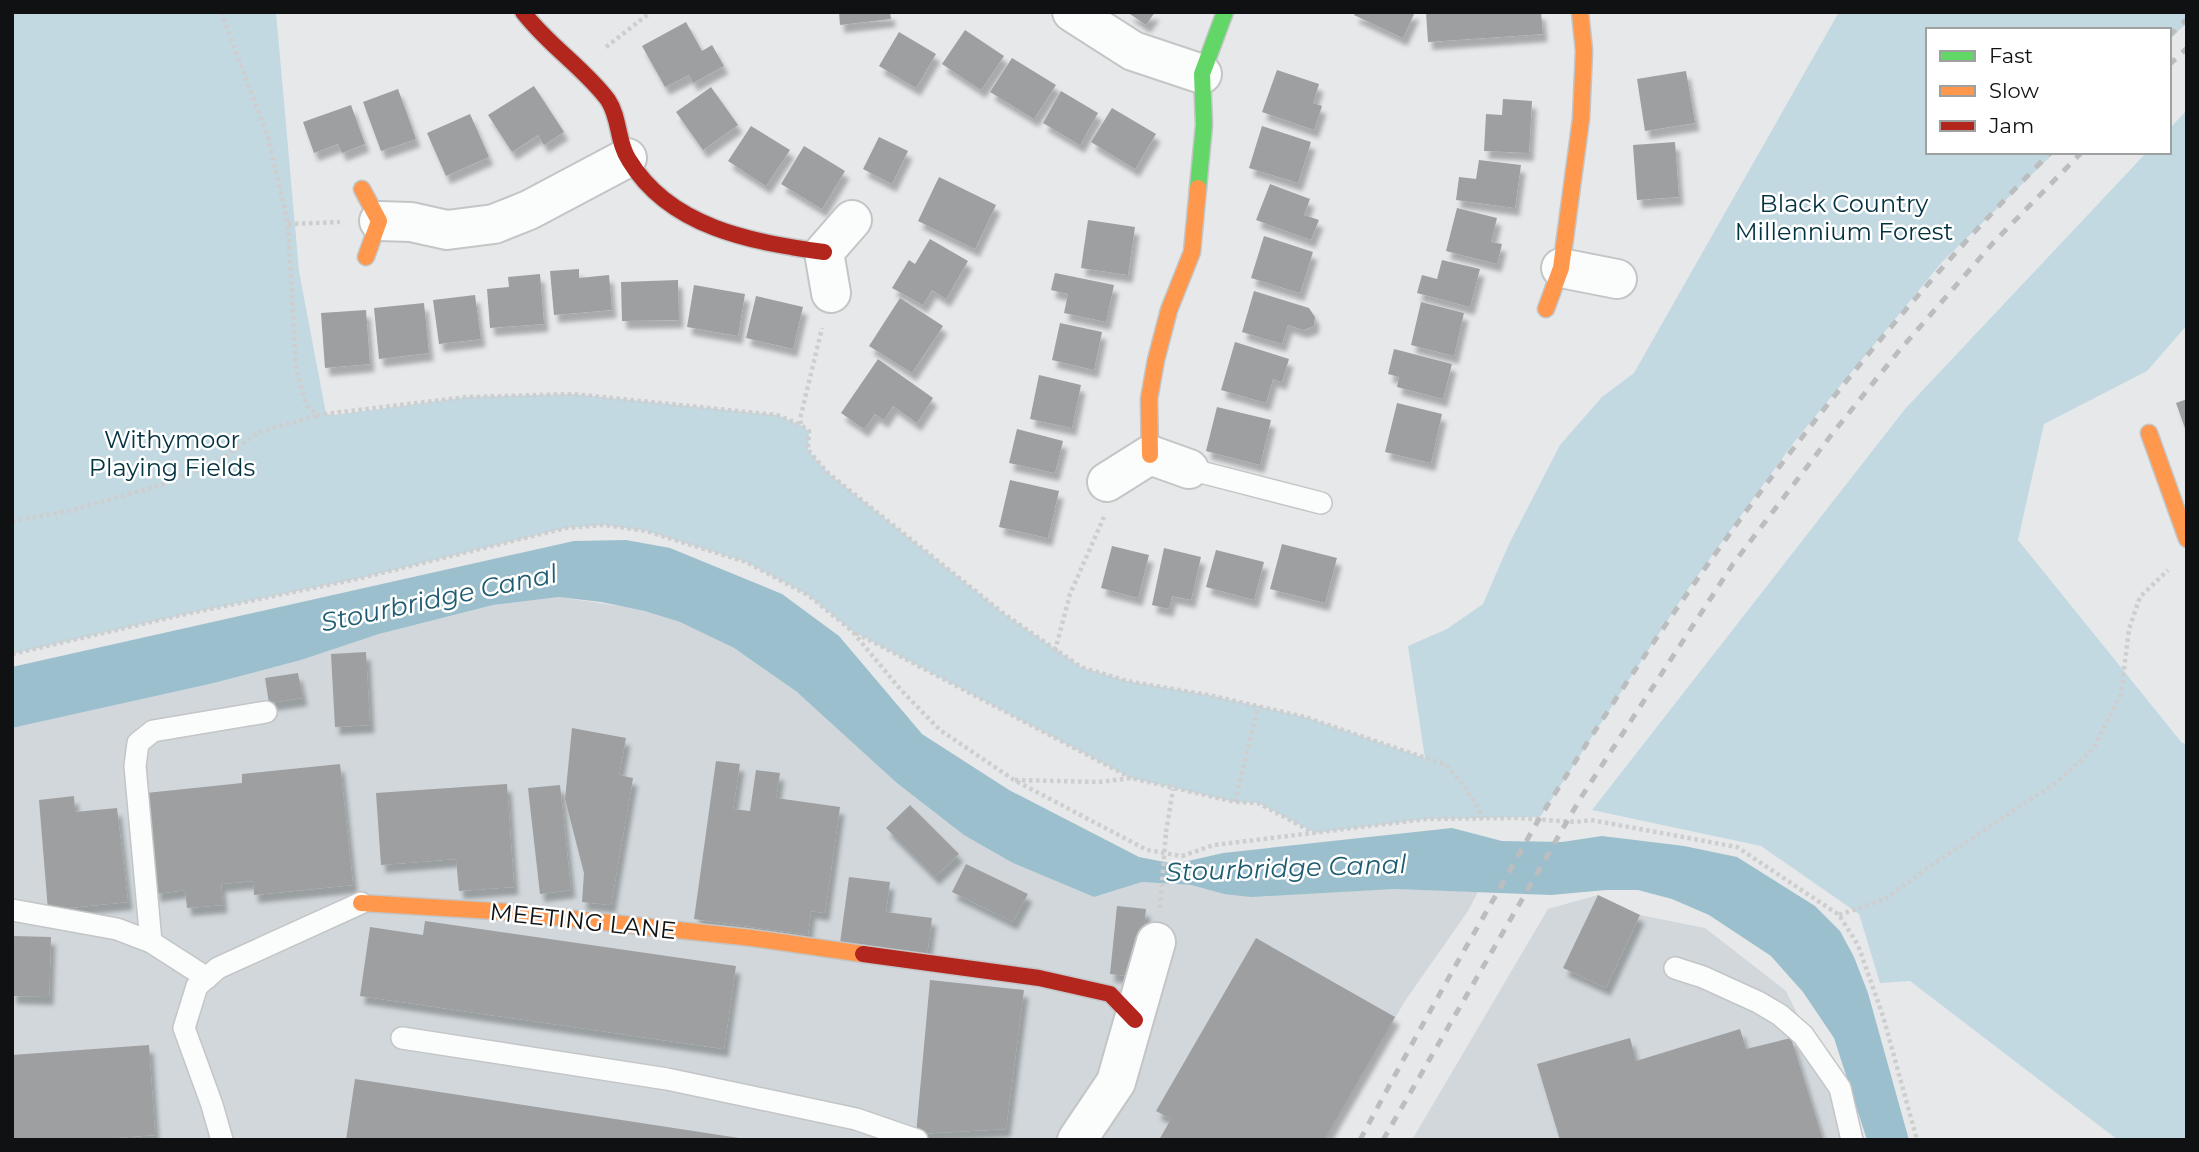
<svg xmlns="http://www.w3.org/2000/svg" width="2199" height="1152" viewBox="0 0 2199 1152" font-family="Montserrat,sans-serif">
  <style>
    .built { fill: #d1d7db }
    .green { fill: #c3d9e2 }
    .water { fill: #9cbfcd }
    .building { fill: #9e9fa1; filter: url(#shadow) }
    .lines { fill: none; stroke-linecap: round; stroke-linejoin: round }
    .lane-casing { stroke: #c3c5c6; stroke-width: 24 }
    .street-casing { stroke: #c3c5c6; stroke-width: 42 }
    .fast-casing { stroke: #c3c5c6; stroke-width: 19 }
    .slow-casing { stroke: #c3c5c6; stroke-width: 19 }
    .jam-casing { stroke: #c3c5c6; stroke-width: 19 }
    .path { stroke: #cececf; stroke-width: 4.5; stroke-dasharray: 3.5 3.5; stroke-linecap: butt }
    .lane { stroke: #fbfcfc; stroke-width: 21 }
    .street { stroke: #fbfcfc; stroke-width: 38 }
    .fast { stroke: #63d668; stroke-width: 16 }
    .slow { stroke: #ff974d; stroke-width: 16 }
    .jam { stroke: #b3261e; stroke-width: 16 }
    .rail { stroke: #bcbdbe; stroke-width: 5; stroke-dasharray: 9 9; stroke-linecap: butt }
    .path-bridge { stroke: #cececf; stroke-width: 4.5; stroke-dasharray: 3.5 3.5; stroke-linecap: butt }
    .labels { text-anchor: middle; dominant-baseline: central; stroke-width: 5; stroke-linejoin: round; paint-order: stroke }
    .park-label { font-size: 24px; fill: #033240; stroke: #fff }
    .street-label { font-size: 24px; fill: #101112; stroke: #fff }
    .water-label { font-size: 26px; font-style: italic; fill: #1e5d71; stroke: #fff }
  </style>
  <defs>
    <filter id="shadow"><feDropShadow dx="4.5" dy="8" stdDeviation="2" flood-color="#0004"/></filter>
  </defs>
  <rect width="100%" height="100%" fill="#e6e8ea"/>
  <path class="built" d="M559,597L645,610L680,622L734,648L797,692L1013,863L1094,897L1142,882L1191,885L1224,894L1394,889L1478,892L1468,911L1405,1001L1325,1140H12V728L214,683L301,660L379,634L493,605Z
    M1598,895L1640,915L1705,928L1786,991L1845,1113L1851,1140H1412L1548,909Z"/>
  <path class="green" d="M12,12H276L299,271L326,414L335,415L467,397L573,394L777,415L801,425L809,431L808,450L828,473L1003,613L1081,667L1127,681L1209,695L1305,717L1425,758L1408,646L1447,629L1483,604L1509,544L1560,445L1602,397L1634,373L1839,12H2187V23L2169,40V30H1928V152H2055L1942,262L1794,442L1688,589L1540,817L1427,819L1315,833L1258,803L1235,802L1131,778L852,631L808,595L746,562L646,531L604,525L566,528L357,579L186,614L12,654Z
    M2187,110V325L2147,371L2044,424L2018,540L2182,743L2187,744V1140H2118L1910,981L1880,983L1859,914L1761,846L1592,810L1905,409L2147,152H2169V129Z"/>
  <path class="water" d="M626,540L670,548L782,594L839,636L922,734L1009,790L1139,857L1175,864L1223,853L1452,828L1502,841L1562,842L1602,836L1684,846L1737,857L1815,906L1840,931L1854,957L1868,993L1909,1140H1867L1834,1038L1803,992L1771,956L1709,915L1672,899L1638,890H1606L1551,895L1394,889L1251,897L1224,894L1191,885L1142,882L1094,897L1013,863L964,835L897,783L797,692L734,648L680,622L645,611L601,602L559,597L493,605L379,634L301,660L214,683L12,728V667L574,541Z"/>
  <path class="building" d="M839,12H890L891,19L840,25Z
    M1127,12H1155L1146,25Z
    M1355,12H1415L1403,38L1354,15Z
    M1426,12H1541L1543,34L1428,42Z
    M686,22L702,51L712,45L724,66L693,83L689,75L665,87L642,46Z
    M965,30L1004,56L981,90L942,64Z
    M899,32L936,54L916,88L879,66Z
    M1012,58L1056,85L1034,119L990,92Z
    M1277,70L1319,84L1313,103L1322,106L1314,130L1262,112Z
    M1686,71L1695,123L1645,131L1637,79Z
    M534,86L564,132L544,145L538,135L512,152L488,115Z
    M711,87L738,125L703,150L676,112Z
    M398,89L416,139L381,151L363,102Z
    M1061,91L1098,113L1080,145L1043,123Z
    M1503,99L1532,101L1529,153L1484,151L1486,114L1502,115Z
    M351,105L365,144L342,153L338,144L314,153L303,122Z
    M1112,108L1156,134L1135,169L1091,142Z
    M470,114L489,157L446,176L427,133Z
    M751,126L790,150L766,186L728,161Z
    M1262,126L1311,142L1298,183L1249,168Z
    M879,137L908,151L892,184L863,169Z
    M1675,142L1679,197L1637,200L1633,145Z
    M804,146L845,171L822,209L781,184Z
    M1479,160L1521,165L1515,208L1456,200L1459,177L1476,179Z
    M939,177L996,205L975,249L918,221Z
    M1270,184L1310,199L1304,215L1319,220L1311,240L1256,220Z
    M1457,208L1497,218L1491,242L1502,244L1497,264L1446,251Z
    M1088,220L1135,227L1128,275L1081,268Z
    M1264,236L1313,252L1300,293L1251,278Z
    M930,239L968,261L946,299L932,290L923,305L892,288L909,260L915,264Z
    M1442,260L1480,269L1470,307L1417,293L1422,275L1437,279Z
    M579,269V278L609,275L612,310L554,315L550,271Z
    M1055,273L1114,285L1106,322L1064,313L1068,294L1051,290Z
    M540,274L544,324L490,328L487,289L509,287L508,277Z
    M678,280L679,320L622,321L621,282Z
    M694,285L745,294L738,336L687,327Z
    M1254,291L1309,308L1315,317L1314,326L1303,330L1288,325L1282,344L1242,332Z
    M475,295L481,339L439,344L433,300Z
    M756,296L803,307L793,349L746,338Z
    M900,298L943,326L912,373L869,346Z
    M1421,302L1464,313L1454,356L1411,345Z
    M424,303L429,353L379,359L374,308Z
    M366,310L370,364L325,368L321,313Z
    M1060,323L1102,332L1094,370L1052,360Z
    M1235,342L1289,359L1282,382L1273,379L1266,403L1221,390Z
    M1394,349L1452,364L1443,399L1397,387L1399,377L1388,374Z
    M878,359L933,398L917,423L893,406L884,420L875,414L864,429L841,413Z
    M1039,375L1081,385L1072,428L1030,419Z
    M2187,399V431H2186L2176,403Z
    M1397,403L1442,414L1431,463L1385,452Z
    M1217,407L1271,420L1260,465L1206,451Z
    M1017,429L1063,441L1055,473L1009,463Z
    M1010,480L1059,491L1048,538L999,527Z
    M1282,544L1337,558L1325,603L1270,589Z
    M1112,546L1149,555L1138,598L1101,588Z
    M1164,548L1201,557L1191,600L1172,596L1169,609L1152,605Z
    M1216,550L1264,562L1254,600L1206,587Z
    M366,652L370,725L335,727L331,654Z
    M298,673L303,698L269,703L265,678Z
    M572,728L626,738L619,775L633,778L611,905L582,902L584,873L565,799Z
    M716,761L740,764L733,809L750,811L756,770L780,773L776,798L840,807L825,913L811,911L808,935L694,919Z
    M340,764L353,885L254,895L253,881L221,884L223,905L187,908L185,890L156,894L146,793L242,783V774Z
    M507,784L514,887L459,891L456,859L381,865L376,793Z
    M560,785L571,890L540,894L528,788Z
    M74,796L75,812L117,808L128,902L48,910L39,800Z
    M910,805L959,854L935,877L886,828Z
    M966,864L1028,894L1013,922L952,892Z
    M849,877L890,882L886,912L932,918L927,955L840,943Z
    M1598,895L1640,915L1606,988L1563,968Z
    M1117,906L1146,909L1139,977L1110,974Z
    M425,921L736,966L724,1049L360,996L370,927L423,935Z
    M12,936L51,937L49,997L12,996Z
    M1256,938L1395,1017L1324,1140H1159L1171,1119L1156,1111Z
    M930,980L1024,990L1006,1129L916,1134Z
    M1740,1029L1746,1049L1791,1038L1823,1140H1560L1537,1064L1630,1038L1636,1061Z
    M149,1045L155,1135L88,1140H12V1055Z
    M355,1079L739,1138V1140H346Z"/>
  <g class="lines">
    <defs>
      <path id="lane" d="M1189,469L1321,503
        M12,910L117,929L151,942L207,978
        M151,942L135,766L138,743L153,731L266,712
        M1675,968L1703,977L1758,1002L1780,1015L1803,1035L1840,1088L1852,1140
        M402,1038L667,1079L856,1119L917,1140
        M222,1140L212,1105L184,1028L197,986L218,968L361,903"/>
      <path id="street" d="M1072,12L1133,51L1202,74
        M379,221L411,222L447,230L494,224L529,210L627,158
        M1561,268L1617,279
        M831,293L824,252L852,220
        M1107,482L1150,455L1189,469
        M1077,1140L1116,1082L1156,942"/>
      <path id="fast" d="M1198,188L1204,125L1202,74L1225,12"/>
      <path id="slow" d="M362,189L379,221L366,257
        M1546,309L1561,268L1581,119L1584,51L1580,12
        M2149,433L2187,539
        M1150,455L1149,399L1156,360L1169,310L1192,252L1198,188
        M361,903L510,912L752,938L863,954"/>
      <path id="jam" d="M523,12C548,45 584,68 608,100C620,118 617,142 629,160C670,228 752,242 824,252
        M863,954L1039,978L1110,994L1135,1020"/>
    </defs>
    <use href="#lane" class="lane-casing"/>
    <use href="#street" class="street-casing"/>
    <use href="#fast" class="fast-casing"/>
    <use href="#slow" class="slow-casing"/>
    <use href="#jam" class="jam-casing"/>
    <path class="path" d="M221,12L268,137L288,224L296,368L306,405L317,415L467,397L573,394L777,415L801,425L809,431L808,450L828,473L1003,613L1081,667L1127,681L1209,695L1305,717L1446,765L1463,784L1484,818
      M606,47L651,12
      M288,224L340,222
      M801,424L800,419L822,328
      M12,521L69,511L161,485L218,462L259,432L316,416
      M856,633L1131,778
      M1055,651L1070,594L1104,517
      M12,654L186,614L357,579L566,528L604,525L646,531L746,562L808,595L852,631L900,689L940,730L1014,780L1147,850L1182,856L1214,845L1427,819L1516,818L1576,822L1591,820L1737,847L1839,915L1858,945L1883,1016L1917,1140
      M1015,780L1099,782L1131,778L1235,802L1258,803L1314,833
      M1235,802L1258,706
      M1166,832L1173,789
      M1839,915L1885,899L1933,864L2057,782L2093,749L2121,694L2129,629L2140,597L2168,570"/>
    <use href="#lane" class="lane"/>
    <use href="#street" class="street"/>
    <use href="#fast" class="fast"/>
    <use href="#slow" class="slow"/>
    <use href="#jam" class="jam"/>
    <path class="rail" d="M2169,36L2187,19
      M2169,65L2187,48
      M1360,1140C1405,1056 1451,972 1499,890C1517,858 1534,826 1554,795C1698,566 1859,345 2051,152
      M1383,1140L1580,799L1733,564L1832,434L1898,352L1993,243L2082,152"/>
    <path class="path-bridge" d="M1160,908L1166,832"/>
  </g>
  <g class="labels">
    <g class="park-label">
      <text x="1844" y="203">Black Country<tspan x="1844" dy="28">Millennium Forest</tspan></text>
      <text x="172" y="439">Withymoor<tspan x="172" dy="28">Playing Fields</tspan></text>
    </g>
    <g class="street-label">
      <text transform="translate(583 921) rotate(6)">MEETING LANE</text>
    </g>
    <g class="water-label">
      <text transform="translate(439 598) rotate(-12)">Stourbridge Canal</text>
      <text transform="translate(1286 868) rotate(-2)">Stourbridge Canal</text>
    </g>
  </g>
  <rect width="2199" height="1152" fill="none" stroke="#101112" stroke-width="28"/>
  <rect x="1926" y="28" width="245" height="126" fill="#ffffff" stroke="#9fa0a0" stroke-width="2"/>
  <rect x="1940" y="51" width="35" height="10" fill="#63d668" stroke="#9fa0a0" stroke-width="2"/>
  <text x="1989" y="63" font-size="21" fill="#101112">Fast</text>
  <rect x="1940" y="86" width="35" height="10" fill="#ff974d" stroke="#9fa0a0" stroke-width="2"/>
  <text x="1989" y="98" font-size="21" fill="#101112">Slow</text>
  <rect x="1940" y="121" width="35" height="10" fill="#b3261e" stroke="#9fa0a0" stroke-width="2"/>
  <text x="1989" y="133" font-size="21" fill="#101112">Jam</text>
</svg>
